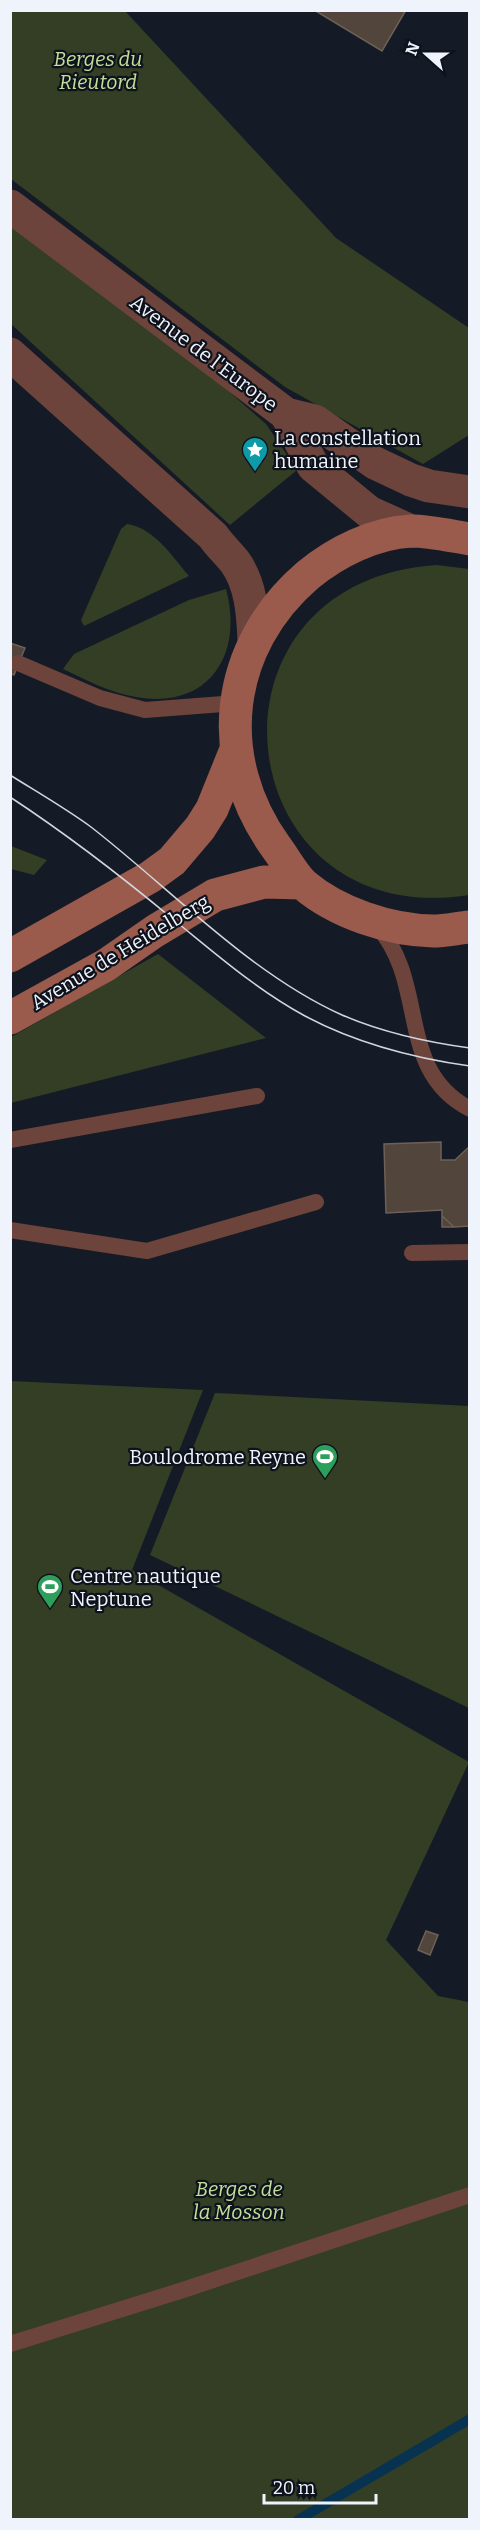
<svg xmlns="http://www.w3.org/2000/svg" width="480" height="2530" viewBox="0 0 480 2530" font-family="Bitter,serif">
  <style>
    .green { fill: #343e25 }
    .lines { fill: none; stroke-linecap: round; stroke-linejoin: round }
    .stream { stroke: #073351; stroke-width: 10 }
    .building { fill: #51453c; stroke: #6d6157; stroke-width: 1.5 }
    .lane { stroke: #6c443b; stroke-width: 16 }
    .street { stroke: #6c443b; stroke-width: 33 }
    .secondary { stroke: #9a5a4c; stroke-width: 33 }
    .tram { stroke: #d2d6de; stroke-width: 1.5 }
    .labels { text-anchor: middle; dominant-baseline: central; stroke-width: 4.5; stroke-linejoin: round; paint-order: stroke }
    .park-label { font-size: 20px; font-style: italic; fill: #c4e098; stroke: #0d121c }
    .street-label { font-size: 20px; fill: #eff3fb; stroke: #0d121c }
    .poi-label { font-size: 20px; fill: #eff3fb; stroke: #0d121c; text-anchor: start }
  </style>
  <rect width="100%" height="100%" fill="#151b26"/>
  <path class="green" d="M10,11H125L336,238L469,328V435L423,464L285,387L11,179Z
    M10,224L200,366L266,424L297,470L230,525L11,324Z
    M127,524C154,528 172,556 189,576L84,626L81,620L121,529Z
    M437,565L469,569V895C226,933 187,581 437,565Z
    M226,589C244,655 208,710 136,697C110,693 87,680 63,669L74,654L189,600Z
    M11,846L47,860L34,875L11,869Z
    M158,954L266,1038L11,1103V1037Z
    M10,1381L203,1390L132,1570L469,1762L386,1940L438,1996L469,2002V2519H11Z
    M215,1393L469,1406V1708L150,1555Z"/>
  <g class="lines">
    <path class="stream" d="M298,2520L470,2419"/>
  </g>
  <path class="building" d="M314,10H406L382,51Z
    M10,643L25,648L14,675L10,673Z
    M441,1142V1160H455L470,1146V1226L454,1227L442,1216V1210L386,1213L384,1144Z
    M442,1216L454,1227H442Z
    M426,1931L438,1935L430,1955L418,1950Z"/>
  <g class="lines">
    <path class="lane" d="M18,663L100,698L145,710L236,703
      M377,926C429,984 395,1070 470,1109
      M10,1140L257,1096
      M10,1230L147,1251L316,1202
      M412,1253L470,1252
      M10,2344L186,2289L470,2195"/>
    <path class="street" d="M10,206L286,414L313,466L369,512L411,531
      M10,354L213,536C219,545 228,553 235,562C251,584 253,614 254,641
      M286,414L315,421L375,463L411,480L429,486L470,492"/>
    <path class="secondary" d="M470,539C451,536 430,531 411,531C374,533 336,552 308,575C224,647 212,758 276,847C285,859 293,874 303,884C337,913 389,930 433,931C445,931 458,928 470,927
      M10,956L150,877L172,861L200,828L212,809L235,752
      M10,1018L106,965L155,931L215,895L264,882L302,883"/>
    <path class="tram" d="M10,775C37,792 65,808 91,827C171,889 249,973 342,1015C384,1033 425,1042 470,1048
      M10,797C68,835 121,876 174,920C216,954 257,990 305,1016C356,1043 413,1058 470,1066"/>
  </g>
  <defs>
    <symbol id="sight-pin" viewBox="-11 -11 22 30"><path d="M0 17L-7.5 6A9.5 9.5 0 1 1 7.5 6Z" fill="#0f9aa8" stroke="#0d121c"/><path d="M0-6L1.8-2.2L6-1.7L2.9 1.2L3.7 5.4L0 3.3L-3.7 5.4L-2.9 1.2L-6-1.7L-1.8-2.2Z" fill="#fff"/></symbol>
    <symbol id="stadium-pin" viewBox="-11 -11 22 30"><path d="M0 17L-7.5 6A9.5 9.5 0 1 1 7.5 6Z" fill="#2e9e5b" stroke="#0d121c"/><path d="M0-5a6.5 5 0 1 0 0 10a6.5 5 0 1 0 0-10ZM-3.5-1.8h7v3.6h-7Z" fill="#fff"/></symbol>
  </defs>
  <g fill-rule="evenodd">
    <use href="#sight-pin" x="240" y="435" width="30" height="40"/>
    <use href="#stadium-pin" x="310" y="1442" width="30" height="40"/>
    <use href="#stadium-pin" x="35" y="1572" width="30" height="40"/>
  </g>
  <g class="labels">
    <g class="park-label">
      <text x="98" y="59">Berges du<tspan x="98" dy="23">Rieutord</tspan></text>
      <text x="239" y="2189">Berges de<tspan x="239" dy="23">la Mosson</tspan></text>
    </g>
    <g class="street-label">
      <text transform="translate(204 353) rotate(37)">Avenue de l'Europe</text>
      <text transform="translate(120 952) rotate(-31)">Avenue de Heidelberg</text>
    </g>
    <g class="poi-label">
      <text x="274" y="438">La constellation<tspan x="274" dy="23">humaine</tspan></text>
      <text x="306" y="1457" text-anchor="end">Boulodrome Reyne</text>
      <text x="70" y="1576">Centre nautique<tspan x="70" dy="23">Neptune</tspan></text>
    </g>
  </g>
  <rect width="480" height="2530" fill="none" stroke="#eff3fb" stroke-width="24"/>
  <g transform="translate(426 54) rotate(291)" stroke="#0d121c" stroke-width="4.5" paint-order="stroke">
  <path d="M0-4.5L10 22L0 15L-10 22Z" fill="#eff3fb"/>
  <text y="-9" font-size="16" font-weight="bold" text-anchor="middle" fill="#eff3fb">N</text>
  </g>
  <path d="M264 2494v9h112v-9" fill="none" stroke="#eff3fb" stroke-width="3"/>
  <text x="273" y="2494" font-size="18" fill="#eff3fb" stroke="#0d121c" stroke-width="4.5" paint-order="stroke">20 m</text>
</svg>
